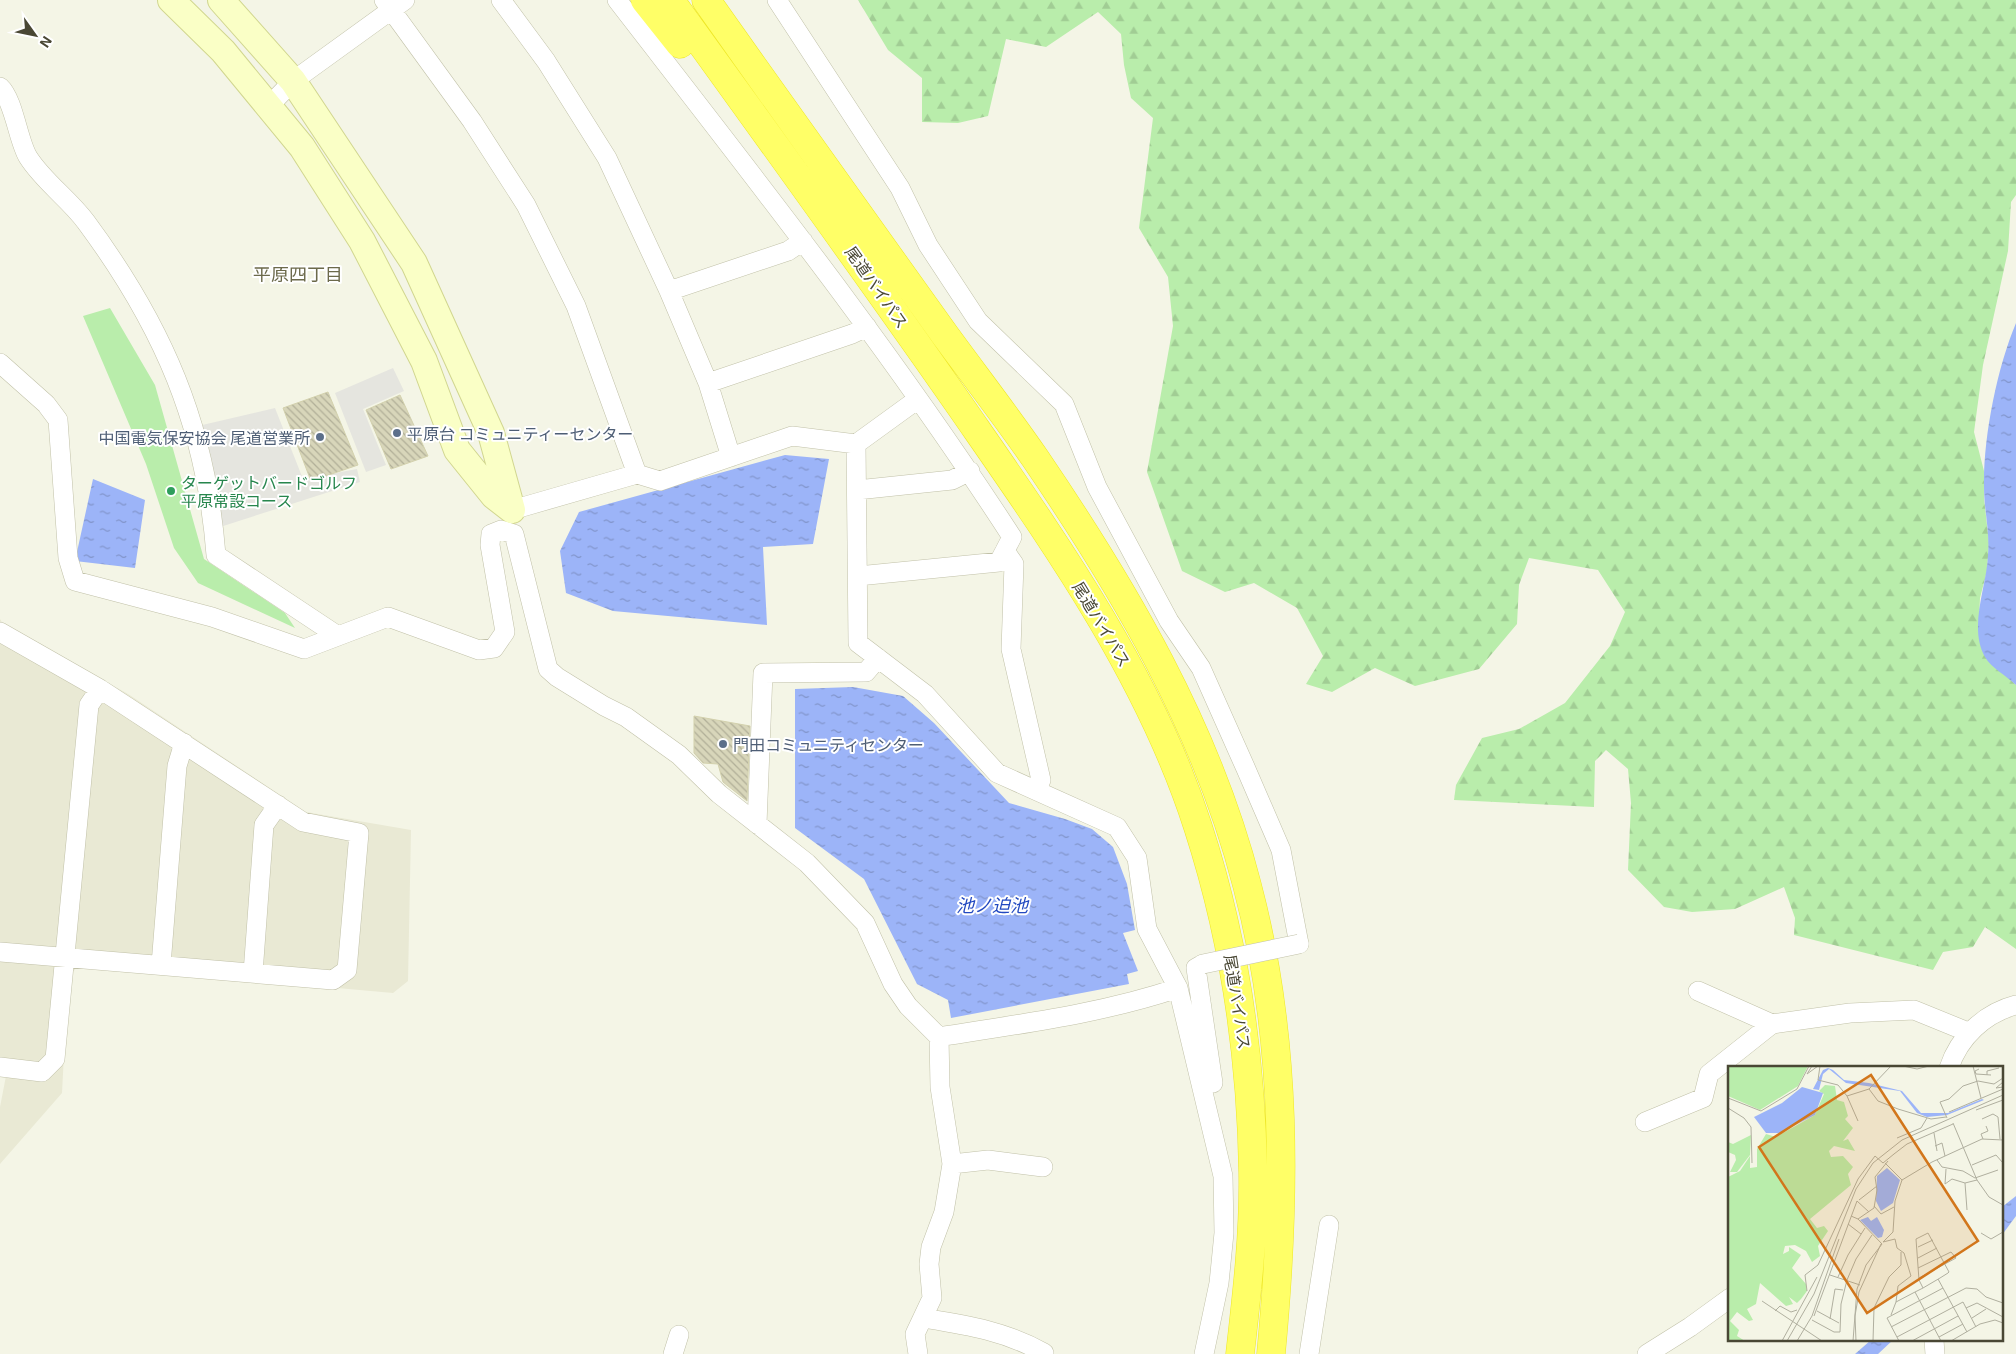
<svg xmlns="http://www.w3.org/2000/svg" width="2016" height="1354" viewBox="0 0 2016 1354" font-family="'Exo 2','Noto Sans JP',sans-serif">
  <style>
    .residential { fill: #e9e9d4 }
    .forest { fill: url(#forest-firs) }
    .park { fill: #b9edab }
    .parking { fill: #e5e5df }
    .water { fill: url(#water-ripples) }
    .building { fill: url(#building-back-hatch); stroke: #d3d1ad }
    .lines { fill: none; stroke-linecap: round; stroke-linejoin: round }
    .street-casing { stroke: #c1c1a8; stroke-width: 20 }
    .secondary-casing { stroke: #d1d68f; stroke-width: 28 }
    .highway-casing { stroke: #eee727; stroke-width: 29 }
    .street { stroke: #fff; stroke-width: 19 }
    .secondary { stroke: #faffc6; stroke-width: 26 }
    .highway { stroke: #ffff67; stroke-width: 28 }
    .street-bridge-casing { stroke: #c1c1a8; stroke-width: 20; stroke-linecap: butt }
    .street-bridge { stroke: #fff; stroke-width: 19 }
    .service-dot { fill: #5c6f8a; stroke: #fff; stroke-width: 2 }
    .leisure-dot { fill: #2e9e5b; stroke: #fff; stroke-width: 2 }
    .labels { text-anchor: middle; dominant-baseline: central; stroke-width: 4; stroke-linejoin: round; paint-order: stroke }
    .street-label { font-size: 16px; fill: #494734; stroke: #fff }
    .service-label { font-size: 16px; fill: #4e5e75; stroke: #fff; text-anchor: start }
    .leisure-label { font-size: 16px; fill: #27864d; stroke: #fff; text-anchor: start }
    .neighbourhood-label { font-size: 18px; fill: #6c6a4b; stroke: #fff }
    .water-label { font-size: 18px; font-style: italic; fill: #2249c0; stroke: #fff }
    .inset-road { fill: none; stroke: #b0af9f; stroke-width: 1 }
    .view { fill: #d2761b; fill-opacity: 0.15; stroke: #d2761b; stroke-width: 2.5 }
    .inset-edge { fill: none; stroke: #494734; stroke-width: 2.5 }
  </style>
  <defs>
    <pattern id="forest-firs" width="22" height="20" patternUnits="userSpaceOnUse" patternTransform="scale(1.25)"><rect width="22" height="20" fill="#b9edab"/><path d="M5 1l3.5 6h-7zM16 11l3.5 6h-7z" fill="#a1cd94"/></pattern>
    <pattern id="water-ripples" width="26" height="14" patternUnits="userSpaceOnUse" patternTransform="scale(1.25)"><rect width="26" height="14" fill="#9cb4f8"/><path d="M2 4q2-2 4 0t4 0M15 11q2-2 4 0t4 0" fill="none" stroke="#8194ca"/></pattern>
    <pattern id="building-back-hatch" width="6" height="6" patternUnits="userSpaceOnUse" patternTransform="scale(1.25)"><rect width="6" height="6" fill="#d8d6ba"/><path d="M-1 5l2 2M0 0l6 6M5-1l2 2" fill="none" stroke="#b1af98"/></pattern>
  </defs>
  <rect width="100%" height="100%" fill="#f4f5e6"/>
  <path class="residential" d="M0,619L3,624L128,694L306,812L411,830L408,981L393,993L79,965L68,977L62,1093L0,1164V1107L6,1076L0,1074Z"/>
  <path class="forest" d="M858,0H2016V195L2011,202L2008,251L1983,365L1974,432L1984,471V498L1989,543L1987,571L1980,598L1979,620L2008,677L2016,685V949L1985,927L1973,947L1943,952L1933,970L1794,935L1795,918L1784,887L1735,909L1692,912L1664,907L1628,870L1631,803L1628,769L1606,750L1595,761L1594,807L1454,800L1456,785L1482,738L1519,729L1565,703L1610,646L1625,612L1598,570L1529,558L1519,585L1517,624L1479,669L1415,686L1375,668L1332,692L1306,684L1323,656L1297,608L1254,583L1225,592L1182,571L1147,472L1173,326L1168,277L1139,228L1153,118L1131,98L1124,65L1121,34L1098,12L1046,47L1006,39L988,116L958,123L922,122V78L888,50Z"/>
  <path class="park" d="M110,308L155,385L204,559L285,613L295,628L198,583L174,548L146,464L83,316Z"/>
  <path class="parking" d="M393,368L404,391L363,409L386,465L366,472L335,393Z
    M275,408L303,479L357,469L360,482L217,528L198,426Z"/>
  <path class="water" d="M2016,323V685C2007,676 1991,668 1985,657C1968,627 1987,586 1988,555C1990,532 1984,510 1984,487C1983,438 1997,368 2016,323Z
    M785,455L829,459L813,544L763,547L767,625L613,611L566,593L560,551L579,512Z
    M93,479L145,500L135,568L75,561Z
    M853,687L903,696L934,723L1009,803L1065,819L1092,829L1113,847L1127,884L1135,930L1123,933L1138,971L1127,974L1129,984L951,1018L948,1000L917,984L864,879L795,828V689Z
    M2016,1196V1216L2002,1235V1207Z
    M1871,1340H1893L1878,1354H1855Z"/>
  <path class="building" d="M328,392L358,465L311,481L283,408Z
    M400,395L428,456L391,469L366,410Z
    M694,716L750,726L747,801L723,782L718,764L703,763L694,753Z"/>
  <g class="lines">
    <defs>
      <path id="street" d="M384,0L472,121L526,205L576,306L637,474
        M501,0L546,61L607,158L669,291L708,383L731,457
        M617,0C753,176 891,350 1012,537L999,562L858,576
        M777,0L900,188L928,245L978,321L1064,404L1097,487L1169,621L1201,668L1246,769L1281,850L1299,944
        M0,87C14,100 18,141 28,157C43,181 69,199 86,222C163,326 206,425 216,555L338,636
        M269,106L293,81L405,0
        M669,291L788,251L803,241
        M0,363L46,404L58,420L68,558L75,581L212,617L304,649L388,617L479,650L494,648L505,632L490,545L491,534L501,530L514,534L548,669L557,677L604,706L626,717L679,755L719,794L807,863L865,923L893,984L908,1006L939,1037L940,1087L952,1164L944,1212L931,1247L929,1264L932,1298L915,1334L918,1354
        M708,383L852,334L867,327
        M856,444L858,643L925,694L997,773L1117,827L1137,858L1147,929L1178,988L1223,1176L1224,1233L1219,1283L1204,1354
        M857,490L952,480L970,471
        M512,510L637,474L660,481L792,436L856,444L918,399
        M1005,551L1014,564L1011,649L1041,780L1037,790
        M0,632L100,689L303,822L359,833L347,970L333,980L0,952
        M757,824L763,673L866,672L878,658
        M1203,964L1196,968L1213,1083
        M161,965L177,766L184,743
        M253,973L264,825L278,805
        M1698,991L1772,1024L1850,1013L1914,1010L1968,1032
        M939,1037C1019,1024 1101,1014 1178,988
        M0,1067L42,1072L55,1059L89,705L100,689
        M1949,1068C1959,1037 1985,1013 2016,1005
        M1645,1122L1703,1098L1709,1074L1772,1024
        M952,1164L988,1160L1043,1167
        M923,1318C966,1325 1006,1331 1044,1353
        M1934,1340L1935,1354
        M673,1354L679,1335
        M1309,1354L1329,1225
        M1647,1354L1690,1327L1730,1298"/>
      <path id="secondary" d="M171,0L223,51L302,147L362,241L424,361L457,450L494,496L512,510
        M221,0L293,81L414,263L491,433L512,510"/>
      <path id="highway" d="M645,0L680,44
        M670,0C768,136 867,272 963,410C1053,540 1149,674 1198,827C1234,938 1251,1054 1253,1172C1254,1233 1247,1293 1240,1354
        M706,0C785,112 865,223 945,335C975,376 1006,416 1035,458C1125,590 1207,729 1247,885C1288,1039 1286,1197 1271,1354"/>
    </defs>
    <use href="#street" class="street-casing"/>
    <use href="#secondary" class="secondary-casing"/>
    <use href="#highway" class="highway-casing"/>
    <use href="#street" class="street"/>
    <use href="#secondary" class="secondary"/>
    <use href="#highway" class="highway"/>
    <defs>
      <path id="street-bridge" d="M1203,964L1299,944"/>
    </defs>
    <use href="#street-bridge" class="street-bridge-casing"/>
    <use href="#street-bridge" class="street-bridge"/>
  </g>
  <g class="service-dot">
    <circle cx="397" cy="433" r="5"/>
    <circle cx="320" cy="437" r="5"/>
    <circle cx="723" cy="744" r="5"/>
  </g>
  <circle class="leisure-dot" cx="171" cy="491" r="5"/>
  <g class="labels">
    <g class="street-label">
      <text transform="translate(877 287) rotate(55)">尾道バイパス</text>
      <text transform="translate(1102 624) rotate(59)">尾道バイパス</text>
      <text transform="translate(1238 1002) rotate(81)">尾道バイパス</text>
    </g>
    <g class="service-label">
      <text x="407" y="433">平原台 コミュニティーセンター</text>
      <text x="310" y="437" text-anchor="end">中国電気保安協会 尾道営業所</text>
      <text x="733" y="744">門田コミュニティセンター</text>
    </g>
    <g class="leisure-label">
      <text x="181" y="482">ターゲットバードゴルフ<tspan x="181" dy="18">平原常設コース</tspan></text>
    </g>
    <g class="neighbourhood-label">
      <text x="298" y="274">平原四丁目</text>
    </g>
    <g class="water-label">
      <text x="992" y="905">池ノ迫池</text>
    </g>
  </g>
  <g transform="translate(1728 1066)">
    <rect width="275" height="275" fill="#f4f5e6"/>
    <path d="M0,0H80L70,20L32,44L0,30ZM97,19L107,20L109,34L116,36L120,50L117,53L125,62L115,75L120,73L127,85L106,80L101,85L103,91L115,90L125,101L120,108L123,119L82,153L89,162L96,160L100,165L90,180L92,190L84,196L78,185L67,179L57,180L55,188L61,185V181L73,189L64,202L78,218L79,225L73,233L69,237L61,231L65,238L58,240L32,217L28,238L19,243L25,254L21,255L9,246L2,255L11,264L9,270L17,275H0V111L12,105L22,90V102L29,101V83L38,68L48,71L87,49L96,28L91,25Z" fill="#b9edab"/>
    <path d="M23,69L22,89L9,106H2L8,94L7,89L0,86V76L5,78Z" fill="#b9edab"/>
    <path d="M100,2L105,4L116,14L141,17L174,25L193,47H220L254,33L256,34L219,49L199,51L189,47L172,25L118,17L101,3L95,8L91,24L85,23L95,4ZM74,21L95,27L87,49L51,67H38L26,51L0,38L26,51L54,37ZM159,102L172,114L165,137L153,145L148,135L149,110ZM140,151L143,155L149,151L156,164L154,171L150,172L132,154Z" fill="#9cb4f8"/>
    <path class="inset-road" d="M84,0L79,8L90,0M92,0L90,14L110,19L119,30L141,23L163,0M175,0L189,3L201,0M245,0L253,32M251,3L247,5L248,8L263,9M259,9V5L271,2M275,16L268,22L275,21M141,23L150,35L170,43L203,53L218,51M119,30L130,55M0,32L33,45L69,23L81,0M0,42L16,52L23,61L24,97M248,44L275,34M221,46L275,23M219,52L212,36L221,33L235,20L250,15L266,18L275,12M254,53L265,48L270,51L272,73M225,57L249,114L261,131L275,139M206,67L209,85M169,72L193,62L199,52M255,73L253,68L260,65L258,60M207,80L214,77L217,90M166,88L179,78L225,58M209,94L214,101L235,105L247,112L270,104M157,97L174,114M244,99L268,89L275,97M218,103L217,118L224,113L237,117M131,134L149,120M146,140L153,148L166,141M239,144L237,117L249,114M123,150L130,153L154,178M130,153L146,142L149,124L147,111L160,95M120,158L133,168M253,167L263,173L275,166M190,181L205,174M190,192L209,182M190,202L223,186L228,192L191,212M102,209L132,219M110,211L120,189L137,162M210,213L239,266M79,225L77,209L90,199L130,113L147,90L155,97L166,88M187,226L213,275M34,235L94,275M168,236L170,220L183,210L176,187L169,182L167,173L155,176L165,166L167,135L174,114L204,96L254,73L275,74M238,242L249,237L275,251M47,245L52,240L63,246L69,244M89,245L111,257M163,249L168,236L187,226L195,222L212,212L220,207L221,206L200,167L188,173L191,214L195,222M86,250L129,135L141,146M244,252L258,243M102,253L107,223L115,224M84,254L106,266H112L113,238L119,214L128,193L144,169M163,261L238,222L249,223L258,231L275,237M169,271L235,236L248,261M211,271L235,258M54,275L89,211M59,275L86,228L128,123L145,97L174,74L275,29M69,275L84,250L111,173M125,275L129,223L138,199L154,178M128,275L127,250L131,226L153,178M145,275L146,242L161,211L173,199V186M171,275L159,252L215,222M184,275L230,250M223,275L252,258L267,254L275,257"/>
    <path class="view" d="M143,9L250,175L139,247L31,81Z"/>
    <rect width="275" height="275" class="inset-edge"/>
  </g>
  <g transform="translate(35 35) rotate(123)" stroke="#ffffff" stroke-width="4" paint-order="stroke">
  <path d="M0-4L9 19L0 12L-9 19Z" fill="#494734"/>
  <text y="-8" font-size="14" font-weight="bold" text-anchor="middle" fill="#494734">N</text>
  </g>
</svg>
